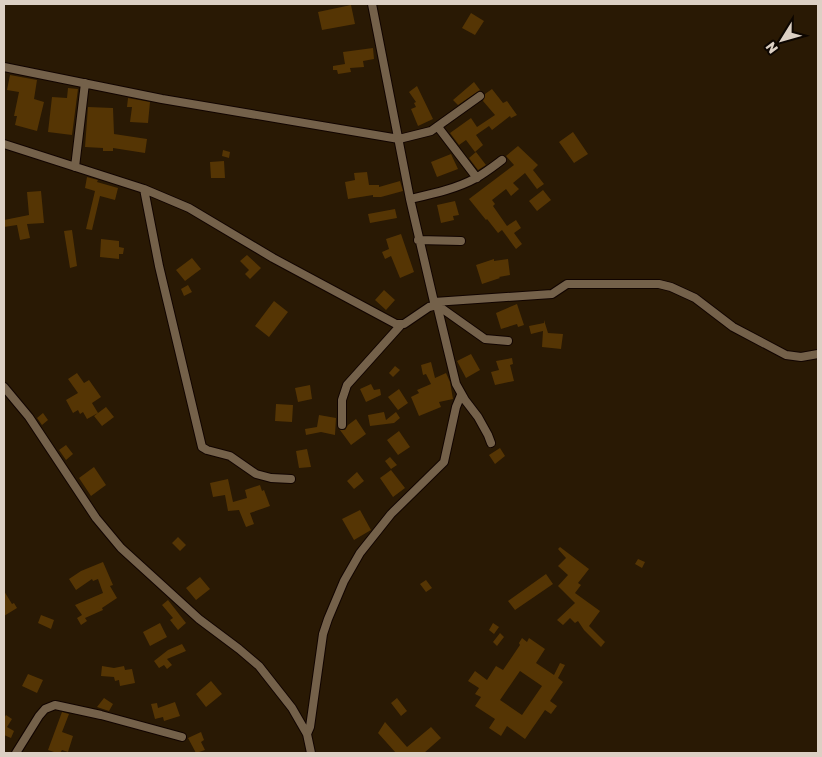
<svg xmlns="http://www.w3.org/2000/svg" width="822" height="757" viewBox="0 0 822 757" font-family="Rubik,sans-serif">
  <style>
    .building { fill: #553504; fill-rule: evenodd }
    .lines { fill: none; stroke-linecap: round; stroke-linejoin: round }
    .minor-casing { stroke: #110400; stroke-width: 10 }
    .minor { stroke: #74614a; stroke-width: 8 }
  </style>
  <rect width="100%" height="100%" fill="#291904"/>
  <path class="building" d="M351,5L355,24L322,30L318,12Z
    M471,13L484,21L475,35L462,28Z
    M373,48L374,59L363,61L364,67L350,68L351,72L338,74L337,70H333V66L345,64L343,52Z
    M10,75L37,80L34,99L44,102L37,131L15,125L17,116H14L19,92L7,90Z
    M474,82L480,90L458,105L453,100Z
    M417,86L433,119L418,126L411,109L416,107L414,103L416,102L409,92Z
    M68,88L78,89L72,135L48,132L52,97L67,98Z
    M492,89L503,103L507,101L517,115L511,118L510,116L492,130L489,126L476,135L483,145L475,152L466,140L459,145L450,133L471,118L477,127L495,115L483,101L485,94Z
    M128,98L150,102L148,123L130,122L132,107H127Z
    M88,107L113,108L114,134L147,139L145,153L113,148V151H103V148L85,147Z
    M573,132L588,154L574,163L559,142Z
    M518,146L538,165L533,170L544,184L537,189L525,173L513,183L519,189L511,196L506,189L492,200L495,204L493,206L507,226L516,220L521,228L514,233L522,244L516,249L502,230L498,233L487,219L486,220L469,199L514,165L506,156Z
    M223,150L230,152L229,158L222,156Z
    M476,152L486,165L478,170L469,158Z
    M451,154L458,169L437,177L431,162Z
    M224,161L225,178H211L210,162Z
    M367,172L369,185H379V187L400,181L403,191L381,197H373V195L348,199L345,182L355,180L354,173Z
    M87,177L98,180L97,182L118,188L115,200L100,196L92,230L86,229L95,191L85,188Z
    M543,190L551,200L537,211L529,201Z
    M41,191L44,223L27,224L30,238L20,240L17,225L4,227V220L29,215L27,192Z
    M455,201L459,215L453,216L454,220L441,223L437,205Z
    M395,209L397,218L370,223L368,214Z
    M72,230L77,266L70,268L64,231Z
    M401,234L414,272L400,278L391,256L385,259L382,252L389,249L386,239Z
    M101,239L119,241V247L124,248L123,254H119V259L100,257Z
    M247,255L261,268L250,279L245,274L249,270L240,261Z
    M192,258L201,269L185,281L176,270Z
    M494,259V261L508,259L510,275L499,277L500,278L482,284L476,265Z
    M188,285L192,292L184,296L181,289Z
    M384,290L395,300L386,310L375,300Z
    M274,301L288,312L269,337L255,326Z
    M517,304L524,325L518,327L517,324L501,329L496,313Z
    M544,320L548,333L563,334L561,349L542,347L543,331L531,334L529,326L544,323Z
    M471,354L480,370L466,378L457,361Z
    M512,358L513,364L510,365L514,381L495,385L491,372L499,370L496,361Z
    M431,362L435,378L446,373L450,382L453,399L439,402L441,407L419,416L411,397L419,393L417,390L431,384L426,374L423,375L421,365Z
    M395,366L400,370L393,377L389,373Z
    M77,373L84,383L89,380L101,397L92,403L98,413L87,419L83,412L80,414L78,410L73,413L66,400L78,393L68,379Z
    M371,384L374,390L380,389L381,395L366,402L360,389Z
    M310,385L312,399L298,402L295,388Z
    M399,389L408,403L398,410L388,397Z
    M276,404L293,405L292,422L275,421Z
    M106,407L114,417L102,426L94,416Z
    M384,412L386,420L396,412L400,418L394,423L370,426L368,415Z
    M43,413L48,420L42,425L37,418Z
    M319,415L336,418L335,435L321,432L306,435L305,429L317,427Z
    M356,419L366,434L351,445L340,430H345L348,425Z
    M399,431L410,447L398,455L387,440Z
    M66,445L73,454L66,460L59,450Z
    M500,448L505,456L495,464L489,455Z
    M307,449L311,467L299,468L296,451Z
    M390,457L397,465L391,469L385,461Z
    M94,467L106,485L91,496L79,478Z
    M391,470L405,488L393,497L380,478Z
    M357,472L364,481L354,489L347,481Z
    M228,479L233,502L247,498L245,490L260,485L262,491L264,490L270,506L250,513L254,524L246,527L239,510L228,511L225,495L213,497L210,483Z
    M360,510L371,530L354,540L342,519Z
    M178,537L186,545L180,551L172,543Z
    M560,547L589,569L578,583L581,585L575,593L600,611L589,626L605,642L601,647L584,630L578,621L575,623L570,618L563,625L557,620L575,603L558,586L568,575L558,566L566,558L558,549Z
    M638,559L645,562L642,568L635,564Z
    M103,562L113,585L110,586L117,598L102,608L103,610L85,618L87,621L81,625L77,618L82,615L75,605L103,593L98,579L93,581L92,579L76,590L69,579L81,571Z
    M546,574L553,584L515,610L508,601Z
    M200,577L210,589L196,600L186,588Z
    M426,580L432,588L426,592L420,584Z
    M4,591L12,604L14,603L17,608L4,616Z
    M168,600L186,623L178,630L170,620L173,618L162,605Z
    M41,615L54,620L51,629L38,623Z
    M160,623L167,637L150,646L143,632Z
    M493,623L499,627L494,634L489,630Z
    M500,633L504,637L497,646L493,642Z
    M522,638L527,642L529,638L545,649L536,663L554,675L560,663L565,665L558,678L563,682L550,701L557,706L551,714L545,710L525,739L507,726L501,736L489,728L495,719L475,706L481,697L475,694L479,688L468,681L475,671L487,680L496,666L503,670L520,645L519,643ZM520,671L542,686L522,715L500,700Z
    M182,644L186,651L167,659L172,665L167,669L164,665L159,668L154,661L168,650Z
    M102,666L114,668L124,666L125,670L132,669L135,683L120,686L119,680L115,681L114,677L101,676Z
    M28,674L43,680L37,693L22,686Z
    M211,681L222,694L206,707L196,694Z
    M104,698L113,704L109,711L97,707Z
    M397,698L407,711L401,716L391,703Z
    M175,702L180,716L164,721L163,717L155,719L151,704L157,703L158,708Z
    M62,712L69,714L62,732L73,736L68,752L62,750L60,753H57L48,750Z
    M6,715L12,719L7,727L14,731L11,738L4,735V718Z
    M385,722L407,747L431,727L441,738L424,753H396L378,733Z
    M201,732L204,740L201,742L205,750L196,753L188,738Z"/>
  <g class="lines">
    <defs>
      <path id="minor" d="M372,4L410,199L434,302L437,305L456,384L465,400L478,417L488,435L491,443
        M4,67L162,99L399,139L431,131L480,96
        M438,127L477,178
        M4,144L144,189L189,208L273,258L396,324H404L429,307L437,305L485,339L508,341
        M75,167L85,83
        M144,189L159,266L202,447L207,450L230,456L256,474L271,478L291,479
        M410,199C432,194 456,189 476,178C485,173 494,166 502,160
        M418,240L461,241
        M434,302L552,294L567,284H659L671,287L695,298L733,327L786,355L801,357L818,354
        M4,387L29,417L96,518L121,548L199,619L239,649L259,666L292,708L307,734L311,753
        M342,425V400L347,385L400,326
        M307,734L310,727L323,634L328,619L344,581L360,553L391,514L444,462L456,407L461,395
        M16,753L39,716L45,709L55,705L101,715L182,737"/>
    </defs>
    <use href="#minor" class="minor-casing"/>
    <use href="#minor" class="minor"/>
  </g>
  <rect width="822" height="757" fill="none" stroke="#dcd0c4" stroke-width="10"/>
  <g transform="translate(782 40) rotate(233)" stroke="#0d0601" stroke-width="4" paint-order="stroke">
  <path d="M0-4L9 19L0 12L-9 19Z" fill="#dcd0c4"/>
  <text y="-8" font-size="14" font-weight="bold" text-anchor="middle" fill="#dcd0c4">N</text>
  </g>
</svg>
